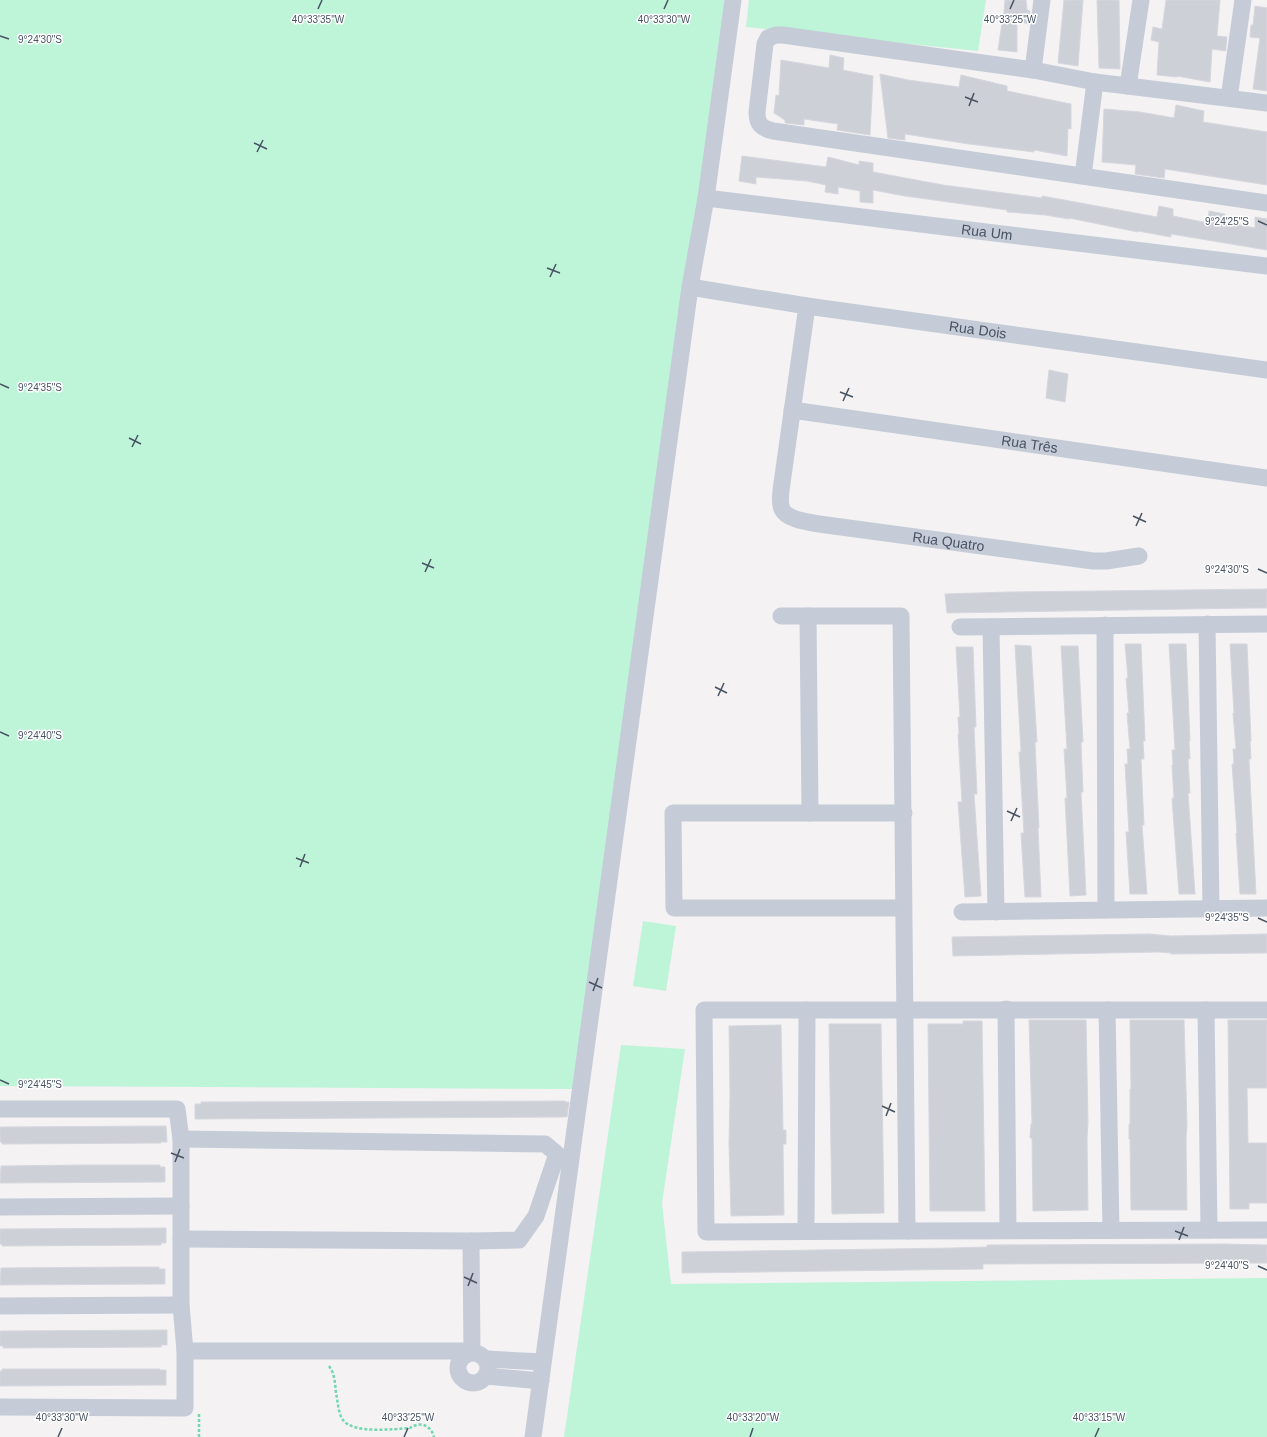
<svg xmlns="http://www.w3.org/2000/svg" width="1267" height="1437" viewBox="0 0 1267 1437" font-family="Arial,sans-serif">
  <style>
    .green { fill: #bef5d9 }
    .building { fill: #ced0d8; stroke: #d6d7de }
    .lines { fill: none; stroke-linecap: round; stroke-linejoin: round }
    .path { stroke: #72d7b0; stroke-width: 2.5; stroke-dasharray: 3 2; stroke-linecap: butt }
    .minor { stroke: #c5ccd8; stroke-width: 17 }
    .ticks { fill: none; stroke: #475262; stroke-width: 1.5 }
    .labels { text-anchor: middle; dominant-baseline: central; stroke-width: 3; stroke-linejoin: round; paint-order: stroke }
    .street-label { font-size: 14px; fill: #475262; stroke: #fff }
    .ticks-label { font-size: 10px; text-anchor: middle; fill: #475262; stroke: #fff; stroke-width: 3; stroke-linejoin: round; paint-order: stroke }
  </style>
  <rect width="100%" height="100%" fill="#f4f2f2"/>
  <path class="green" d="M0,0H725L576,1089L0,1086Z
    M749,0H986L978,51L746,27Z
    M643,921L676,926L666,991L633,986Z
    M621,1045L685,1049L662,1203L671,1284L1267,1278V1437H564Z"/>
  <path class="building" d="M1005,0H1026L1027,10L1030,11L1029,24L1017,21V52L998,50L1002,23H1003Z
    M1064,0H1083L1078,66L1058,63Z
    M1097,0H1119L1120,69L1099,68Z
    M1166,0H1220L1217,36L1227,37L1226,46V51L1212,49L1210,82L1177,76V77L1157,75L1159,42L1151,40L1153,27L1162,29Z
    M1255,6L1267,8V91L1253,89L1260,38L1250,37L1251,25H1253Z
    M830,55L844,58L843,70L873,76L870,135L837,130L838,124L804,119V125L785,123V120L774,113L776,95L779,96L781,60L829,68Z
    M880,74L908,80L959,87L961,75L1007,86V91L1071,104V129L1068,128L1067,156L1034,150V152L969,144L905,134V140L888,138Z
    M1176,105L1204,111L1203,122L1267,132V185L1165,169L1164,178L1135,174L1136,165L1102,162L1104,109L1140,112L1174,118Z
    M742,156L826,167L828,157L859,165V161L873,163V172L943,185L1042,198V196L1157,217L1159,206L1173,209V216L1208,223L1209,211L1225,214L1224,222L1255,228V217L1267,219V250L1171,234V237L1138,231V232L1069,218V219L1045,215L1007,212V210L941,201L905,196L873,190V203L860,202V191L838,187V194L825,192L826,185L807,181L756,177V184L739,181Z
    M1049,370L1068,374L1065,402L1046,398Z
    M1267,589V608H1251L947,613L945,594L1009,592Z
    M1125,644H1141L1145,741H1143L1144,759H1141L1144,825H1142L1147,894H1130L1126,832H1129L1125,764H1128L1127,749H1130L1127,713H1129L1126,678H1128Z
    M1169,644H1186L1190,741H1189L1190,759H1188L1190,793H1188L1195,894H1179L1172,798H1174L1172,765H1173L1172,750H1175Z
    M1230,644H1247L1251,741H1250L1251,759H1249L1256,894H1240L1236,833H1237L1232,764H1234L1233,749H1236L1233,713H1234Z
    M1015,645L1031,646L1037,742H1035L1039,828H1038L1041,897H1025L1021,833H1024L1019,752H1021Z
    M1061,646H1078L1083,742H1081L1083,792H1081L1086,895L1070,896L1065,798H1067L1064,749H1067Z
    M956,647H973L976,727H974L977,794H974L981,896L965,897L958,802H962L958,734H959L958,717H960Z
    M1149,934L1171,936L1267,934V953L1171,954V953L1159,952L953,956L952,937Z
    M1029,1020H1086L1088,1123L1087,1138L1088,1210L1033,1211L1032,1138H1030L1031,1124H1032Z
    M1130,1020H1184L1187,1125L1186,1139L1187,1210H1131L1130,1139H1129V1124H1130V1089H1131Z
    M1228,1020H1267V1088H1247L1248,1143H1267V1203H1249V1209H1230Z
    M963,1021H982L985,1211H930L928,1024H963Z
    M829,1024H881L884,1213L832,1214Z
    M781,1025L783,1130H786V1144H783L784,1215L731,1216L729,1144L730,1095L729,1026Z
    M565,1101V1102H569L567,1117L195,1119V1104H201V1102Z
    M166,1126L167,1142H161V1143L2,1144V1142H0V1127Z
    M82,1165H160V1167H165V1182L0,1183L1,1166Z
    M166,1228V1243H161V1245L2,1246V1244H0V1229Z
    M1224,1244L1267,1245V1263L983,1264V1269L682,1273V1252L953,1248L987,1247V1245Z
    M130,1267H159V1269H165V1284L0,1285L1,1268Z
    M167,1330V1345H161V1347L3,1348V1346H0V1331Z
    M2,1369H160V1370H166V1385L0,1386V1371H2Z"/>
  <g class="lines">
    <path class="path" d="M329,1366C335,1374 335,1384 336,1393C338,1402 338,1413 343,1420C353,1434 394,1429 410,1428C420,1421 431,1425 434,1437
      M199,1414V1437"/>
    <g class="minor">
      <path d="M1033,70L1042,0"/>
      <path d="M1128,86L1141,0"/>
      <path d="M1229,98L1243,0"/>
      <path d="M1267,103L1095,82L1033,70L783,35H776L768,38L765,44L757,112C757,124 761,128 773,131L1267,203"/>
      <path d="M1083,176L1095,82"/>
      <path id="s1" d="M706,198L1267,266"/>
      <path id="s2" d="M690,287L807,306L1267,370"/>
      <path id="s3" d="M807,306L781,490C781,495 779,503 782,509C787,520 808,522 819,524L1093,561H1106L1139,556"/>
      <path id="s4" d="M792,410L1267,478"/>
      <path d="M781,616H808"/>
      <path d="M1207,624L1211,909"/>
      <path d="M1105,625L1106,910"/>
      <path d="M960,627L1267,624"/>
      <path d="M991,627L996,912"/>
      <path d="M810,813L808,616H901C904,821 904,1026 907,1231L706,1232L704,1010H1267"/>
      <path d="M903,908H674L673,813H904"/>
      <path d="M962,912L1267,908"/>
      <path d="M1006,1009L1008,1230"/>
      <path d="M1107,1010L1111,1230"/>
      <path d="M1206,1010L1209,1230"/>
      <path d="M0,1109H177L181,1139V1305L185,1351V1408L0,1407"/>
      <path d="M0,1207L181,1206"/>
      <path d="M806,1231L807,1010"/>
      <path d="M907,1231L1267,1230"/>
      <path d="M181,1239L471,1241L519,1240L536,1216L557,1154L545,1144L181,1139"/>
      <path d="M0,1306L181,1305"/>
      <path d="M185,1351H470L472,1352L471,1241"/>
      <circle cx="473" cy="1368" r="15"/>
      <path d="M486,1359L543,1362"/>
      <path d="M486,1376L541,1381"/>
      <path d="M533,1437L690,287L706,198L733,0"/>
    </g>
  </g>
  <path class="ticks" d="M318,9L322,0M664,9L668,0M1010,9L1014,0M0,36L9,39M965,97L978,102M969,106L974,93M254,143L267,149M257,152L263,140M1258,221L1267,225M547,268L560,273M550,277L556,264M0,384L9,388M840,392L853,397M843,401L849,388M129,438L141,444M132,447L138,435M1133,516L1146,522M1136,526L1142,513M422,563L434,568M1258,569L1267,573M425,572L431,559M715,687L727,693M718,696L724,683M0,732L9,736M1007,811L1020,817M1011,821L1017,808M296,858L309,863M300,867L305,854M1258,918L1267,922M589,982L602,988M593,991L598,978M0,1080L9,1084M882,1106L895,1112M886,1116L891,1103M171,1153L184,1158M175,1162L180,1149M1175,1231L1188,1236M1179,1240L1184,1227M1258,1266L1267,1270M464,1277L477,1283M468,1286L473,1273M58,1437L62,1428M404,1437L408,1428M750,1437L753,1428M1095,1437L1099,1428"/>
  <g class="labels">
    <g class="street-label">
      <text stroke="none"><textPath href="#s1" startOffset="283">Rua Um</textPath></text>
      <text stroke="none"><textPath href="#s2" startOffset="291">Rua Dois</textPath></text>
      <text stroke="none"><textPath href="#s4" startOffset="240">Rua Três</textPath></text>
      <text stroke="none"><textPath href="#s3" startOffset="377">Rua Quatro</textPath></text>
    </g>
  </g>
  <g class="ticks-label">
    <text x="318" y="23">40°33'35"W</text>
    <text x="664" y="23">40°33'30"W</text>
    <text x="1010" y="23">40°33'25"W</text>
    <text x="40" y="43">9°24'30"S</text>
    <text x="1227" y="225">9°24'25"S</text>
    <text x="40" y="391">9°24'35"S</text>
    <text x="1227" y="573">9°24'30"S</text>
    <text x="40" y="739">9°24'40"S</text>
    <text x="1227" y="921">9°24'35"S</text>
    <text x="40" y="1088">9°24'45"S</text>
    <text x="1227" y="1269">9°24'40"S</text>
    <text x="62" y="1421">40°33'30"W</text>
    <text x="408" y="1421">40°33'25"W</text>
    <text x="753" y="1421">40°33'20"W</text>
    <text x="1099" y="1421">40°33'15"W</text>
  </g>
</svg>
